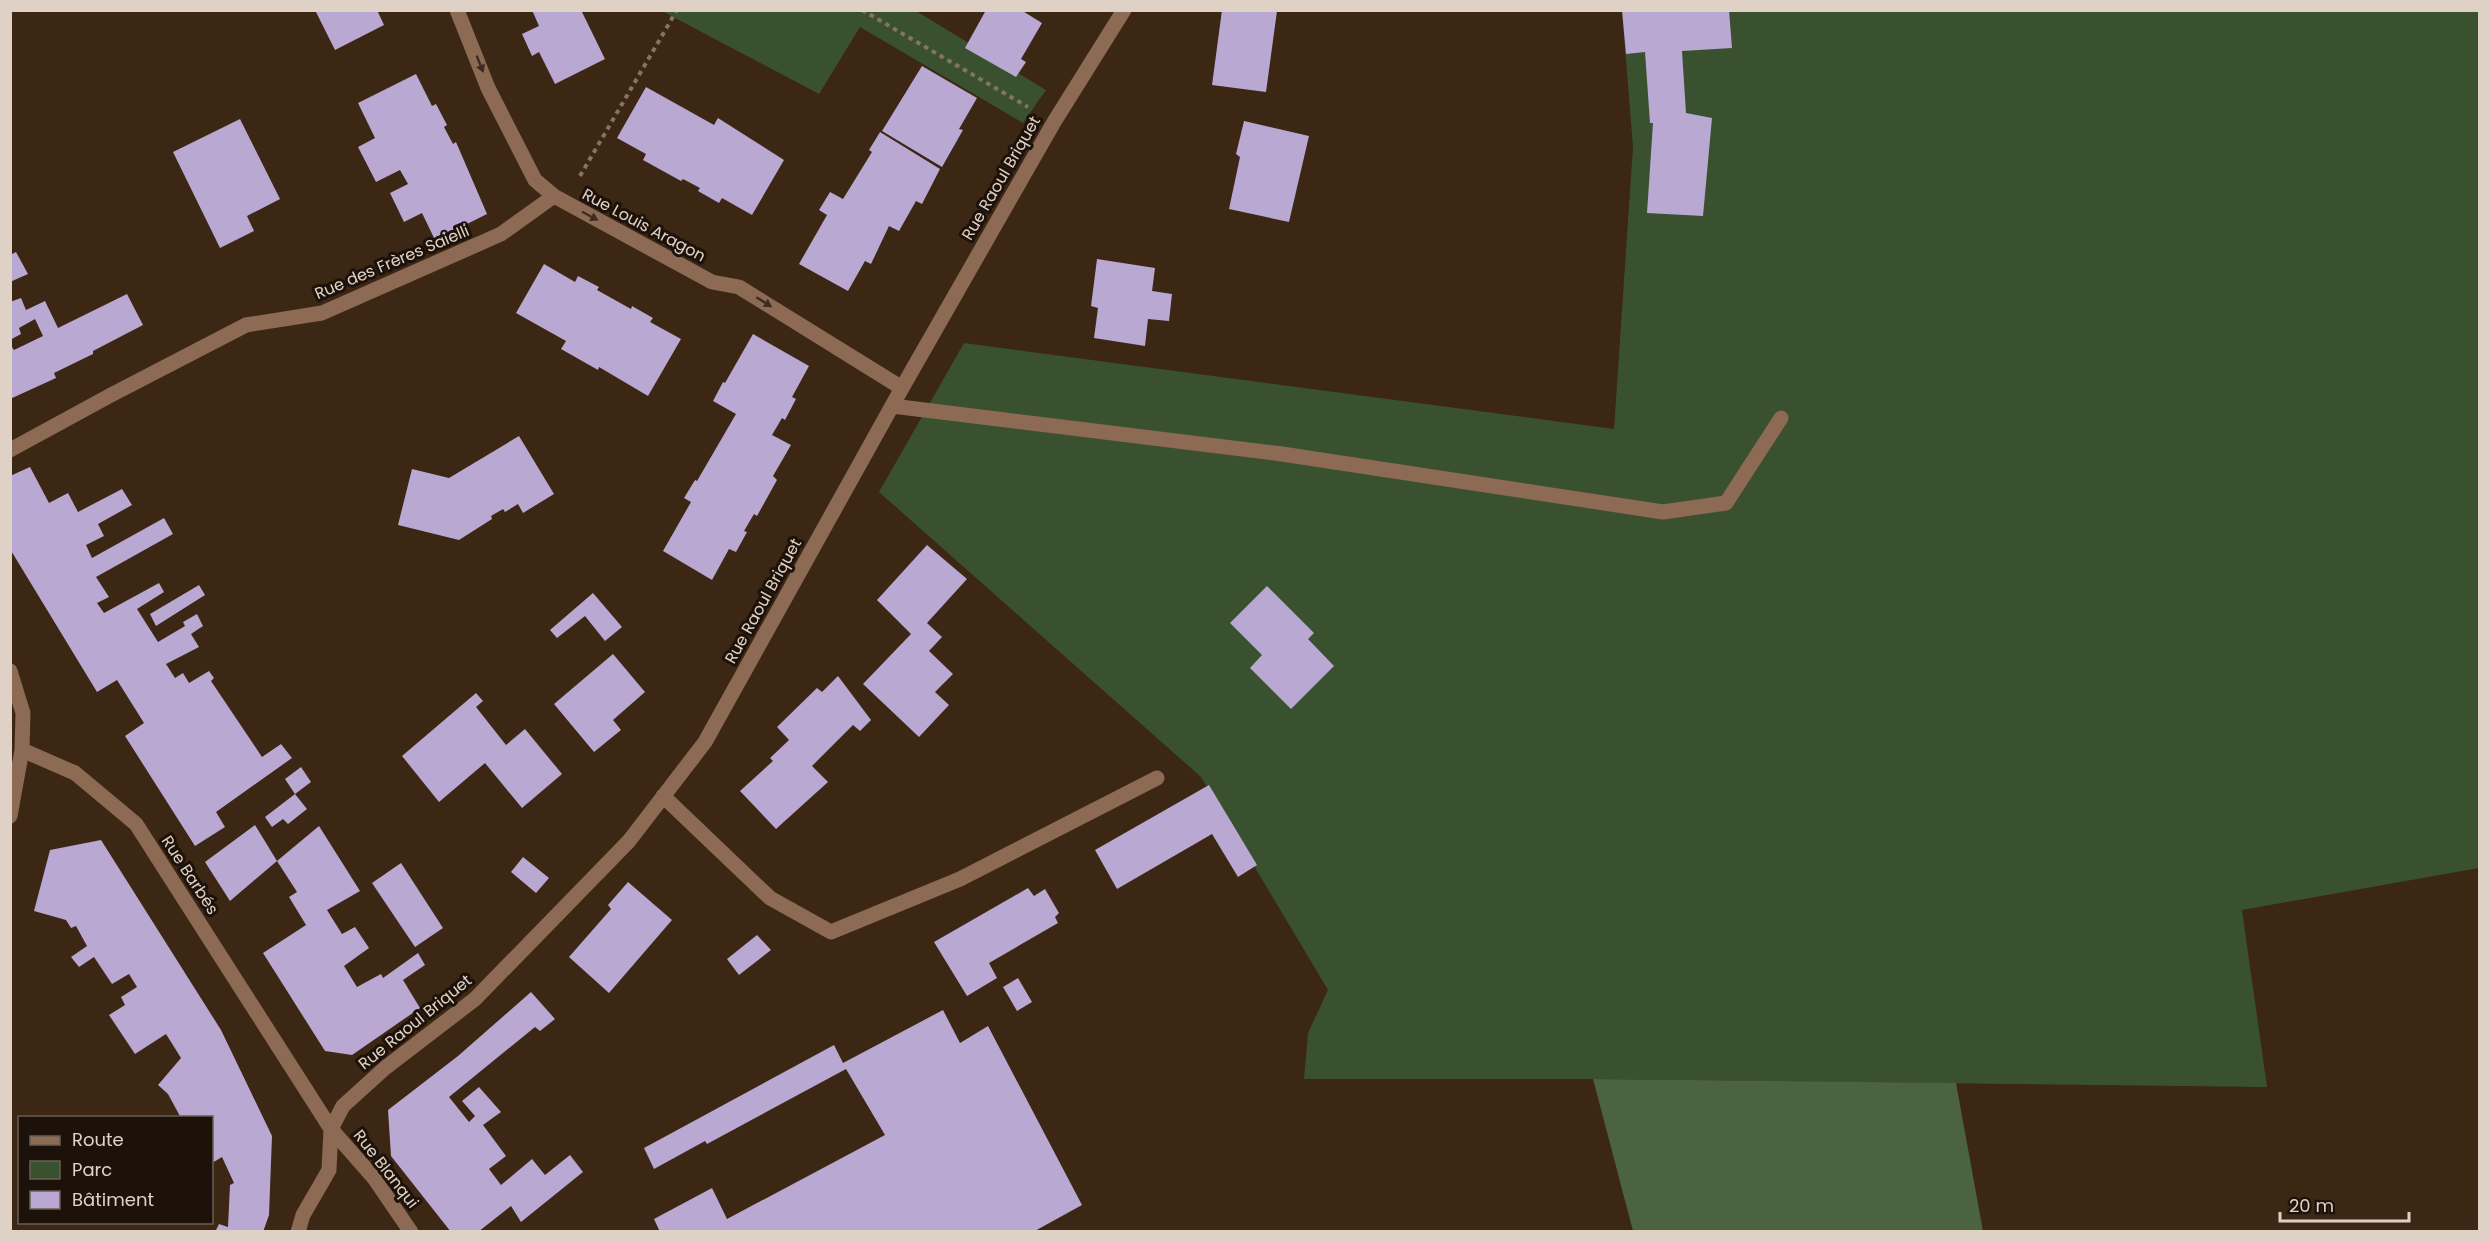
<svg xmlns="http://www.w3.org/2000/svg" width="2490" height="1242" viewBox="0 0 2490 1242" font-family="Poppins,sans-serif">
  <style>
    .green { fill: #3a512f }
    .forest { fill: #4b6340 }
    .building { fill: #b9a8d2 }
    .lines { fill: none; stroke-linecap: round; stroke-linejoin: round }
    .path { stroke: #867364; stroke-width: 4; stroke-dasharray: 4.5 4.5; stroke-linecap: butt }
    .minor { stroke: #8c6a54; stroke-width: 15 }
    .oneway { fill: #3e2c20 }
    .labels { text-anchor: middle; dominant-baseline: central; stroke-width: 6; stroke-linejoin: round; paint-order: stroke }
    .street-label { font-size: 16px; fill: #e0d1c6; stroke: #1c120a }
  </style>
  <rect width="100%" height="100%" fill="#3c2614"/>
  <path class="green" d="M662,11H916L1046,90L1023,123L860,27L819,94Z
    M1622,11H2479V868L2242,910L2267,1087L1593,1079H1304L1308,1033L1328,990L1201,777L879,492L964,343L1614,429L1633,147Z"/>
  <path class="forest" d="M1593,1079L1956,1083L1983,1231H1633Z"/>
  <path class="building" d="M315,10H377L384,25L335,50Z
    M532,10H581L605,59L555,84L539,52L532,56L522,34L539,26Z
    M986,10H1021L1042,23L1021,59L1026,62L1016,77L965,48Z
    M1222,10L1277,11L1266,92L1212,85Z
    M1622,10H1729L1732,48L1682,51L1686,113L1712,118L1703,216L1647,213L1653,123H1650L1645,52L1626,54Z
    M922,66L977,98L959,129L963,130L942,167L882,131Z
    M416,74L432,106L436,104L447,125L444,127L453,144L456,142L487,214L435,240L422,213L404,222L390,193L408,184L400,170L376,182L358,147L375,138L358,103Z
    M646,87L714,125L718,118L784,160L752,215L722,198L719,203L698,191L700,188L683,179L681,181L643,160L646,154L617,138Z
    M240,119L280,199L247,216L254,231L220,248L173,152Z
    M1244,121L1309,136L1289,222L1229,209L1240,157L1236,154Z
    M880,132L940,169L922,204L916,201L899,231L889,226L871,264L865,261L848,291L799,264L827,215L819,210L830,192L843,199L872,152L869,150Z
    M16,252L28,274L10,282V255Z
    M1097,259L1155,268L1152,291L1172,294L1169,321L1148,319L1145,346L1094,338L1098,308L1091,306Z
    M544,264L575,282L578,276L599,287L597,290L631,309L632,306L653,318L650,322L681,339L648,396L599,367L598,370L561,349L566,341L516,313Z
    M127,294L143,325L93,351V354L54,373L56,378L10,399V344L14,350L43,336L35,319L19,328L21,334L10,340V302L21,298L26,310L45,301L58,328Z
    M753,334L809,366L792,397L796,399L785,420L782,418L772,435L791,445L773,476L777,480L757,516L754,514L744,531L747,532L736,552L729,549L712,580L663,551L691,502L684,498L695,480L697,481L736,414L713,401L723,382L725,383Z
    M519,436L554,494L523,513L518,504L505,512L503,509L491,516L492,519L459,540L398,525L412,469L449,478Z
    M30,467L49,503L68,493L78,512L122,489L132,505L98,524L104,536L86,545L92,558L164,518L173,534L96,577L109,597L97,603L104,613L159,583L164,592L137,609L158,642L185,626L183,622L197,614L203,626L191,634L199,647L166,664L175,678L183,673L189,683L209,671L214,678L211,681L262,757L281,744L292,758L216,812L225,827L195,846L125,736L144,723L117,680L97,692L10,549V476Z
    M927,545L967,579L927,623L942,637L929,651L953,674L935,692L949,705L919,737L863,684L911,634L877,600Z
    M199,585L205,595L156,626L150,614Z
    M1267,586L1314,633L1308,639L1334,666L1291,709L1250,668L1262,655L1230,623Z
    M593,593L622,627L605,641L585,616L557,638L550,630Z
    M613,654L645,692L613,720L621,730L594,752L554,704Z
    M838,676L871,720L860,731L853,725L812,766L828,782L776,829L740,791L773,761L770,758L789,740L777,727L817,688L822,692Z
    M476,693L483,701L476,707L506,745L525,729L562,774L522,808L485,763L439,802L402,756Z
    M301,767L311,782L295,794L285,779Z
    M1209,785L1257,865L1238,877L1212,834L1117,889L1095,850Z
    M295,794L307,809L288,824L283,819L272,827L265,817Z
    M255,825L277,861L230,901L205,862Z
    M319,826L360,891L327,910L342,934L355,927L369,948L344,966L357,987L381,974L383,978L418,953L425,965L403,980L420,1008L352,1055L325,1051L263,953L306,925L289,897L297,892L277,861Z
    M101,840L221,1030L272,1136L269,1215L263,1232H215L219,1224L228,1227L230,1185L234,1183L222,1157L212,1163V1118H181L168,1094L158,1085L181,1058L166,1034L135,1054L109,1015L125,1005L121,997L137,987L129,974L112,984L94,957L79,967L71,957L87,946L76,926L71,928L66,920L34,911L50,850Z
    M523,857L549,878L536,893L511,872Z
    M401,863L443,928L415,947L372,883Z
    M628,882L672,920L609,993L569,957L611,909L608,905Z
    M1028,888L1034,896L1045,889L1059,913L1055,917L1058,923L989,963L997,978L967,996L934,942Z
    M757,935L771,950L739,975L727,959Z
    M1018,978L1032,1002L1017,1011L1003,987Z
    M531,992L555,1019L540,1031L535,1027L449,1097L469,1122L475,1116L462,1101L479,1087L501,1112L483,1125L506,1156L489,1169L501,1185L532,1159L545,1175L570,1155L583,1172L521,1222L511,1206L478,1232H451L391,1156L388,1110L458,1056Z
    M943,1010L960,1043L988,1026L1082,1205L1033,1232H660L654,1219L712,1188L727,1219L885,1135L846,1069L707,1144L705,1141L654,1169L644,1148L834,1045L843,1063Z"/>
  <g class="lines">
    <path class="path" d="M862,10L1028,107
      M580,176L677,10"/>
    <path class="minor" d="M457,10L488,88L535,180L554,196L712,282L739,287L902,388
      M892,406L1282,454L1663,512L1726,503L1781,418
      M10,450L111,395L246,325L322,313L501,234L554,196
      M10,671L23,713L22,750L10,816
      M22,750L75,773L136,824L331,1129L374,1178L411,1232
      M663,796L770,898L831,932L960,879L1157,778
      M298,1232L303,1215L329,1170L331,1129L343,1106L385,1068L475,999L629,841L705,742L902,388L1054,122L1124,10"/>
  </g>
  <defs><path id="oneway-solid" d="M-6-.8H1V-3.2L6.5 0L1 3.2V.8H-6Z" transform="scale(1.5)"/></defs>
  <g class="oneway">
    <use href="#oneway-solid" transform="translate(480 64) rotate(68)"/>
    <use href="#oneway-solid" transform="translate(590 216) rotate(28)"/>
    <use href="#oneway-solid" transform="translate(764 302) rotate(32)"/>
  </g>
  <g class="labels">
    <g class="street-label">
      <text transform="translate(1001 178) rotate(-60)">Rue Raoul Briquet</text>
      <text transform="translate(644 225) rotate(28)">Rue Louis Aragon</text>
      <text transform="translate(392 262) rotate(-23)">Rue des Frères Saielli</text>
      <text transform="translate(763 601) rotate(-61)">Rue Raoul Briquet</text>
      <text transform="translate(190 875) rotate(57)">Rue Barbés</text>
      <text transform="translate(415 1022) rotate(-39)">Rue Raoul Briquet</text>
      <text transform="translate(386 1169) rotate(52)">Rue Blanqui</text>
    </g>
  </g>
  <rect width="2490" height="1242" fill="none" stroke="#e0d1c6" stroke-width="24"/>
  <rect x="18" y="1116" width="195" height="108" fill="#1c120a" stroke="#6a5e55" stroke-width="1.5"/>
  <rect x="30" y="1136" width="30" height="9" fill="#8c6a54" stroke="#6a5e55" stroke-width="1.5"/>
  <text x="72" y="1146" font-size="18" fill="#e0d1c6">Route</text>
  <rect x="30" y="1161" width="30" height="18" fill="#3a512f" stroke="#6a5e55" stroke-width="1.5"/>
  <text x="72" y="1176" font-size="18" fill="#e0d1c6">Parc</text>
  <rect x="30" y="1191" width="30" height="18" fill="#b9a8d2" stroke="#6a5e55" stroke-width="1.5"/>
  <text x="72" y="1206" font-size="18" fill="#e0d1c6">Bâtiment</text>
  <path d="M2280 1212v9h129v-9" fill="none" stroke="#e0d1c6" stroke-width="3"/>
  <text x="2289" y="1212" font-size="18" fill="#e0d1c6" stroke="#1c120a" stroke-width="4.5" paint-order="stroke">20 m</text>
</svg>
